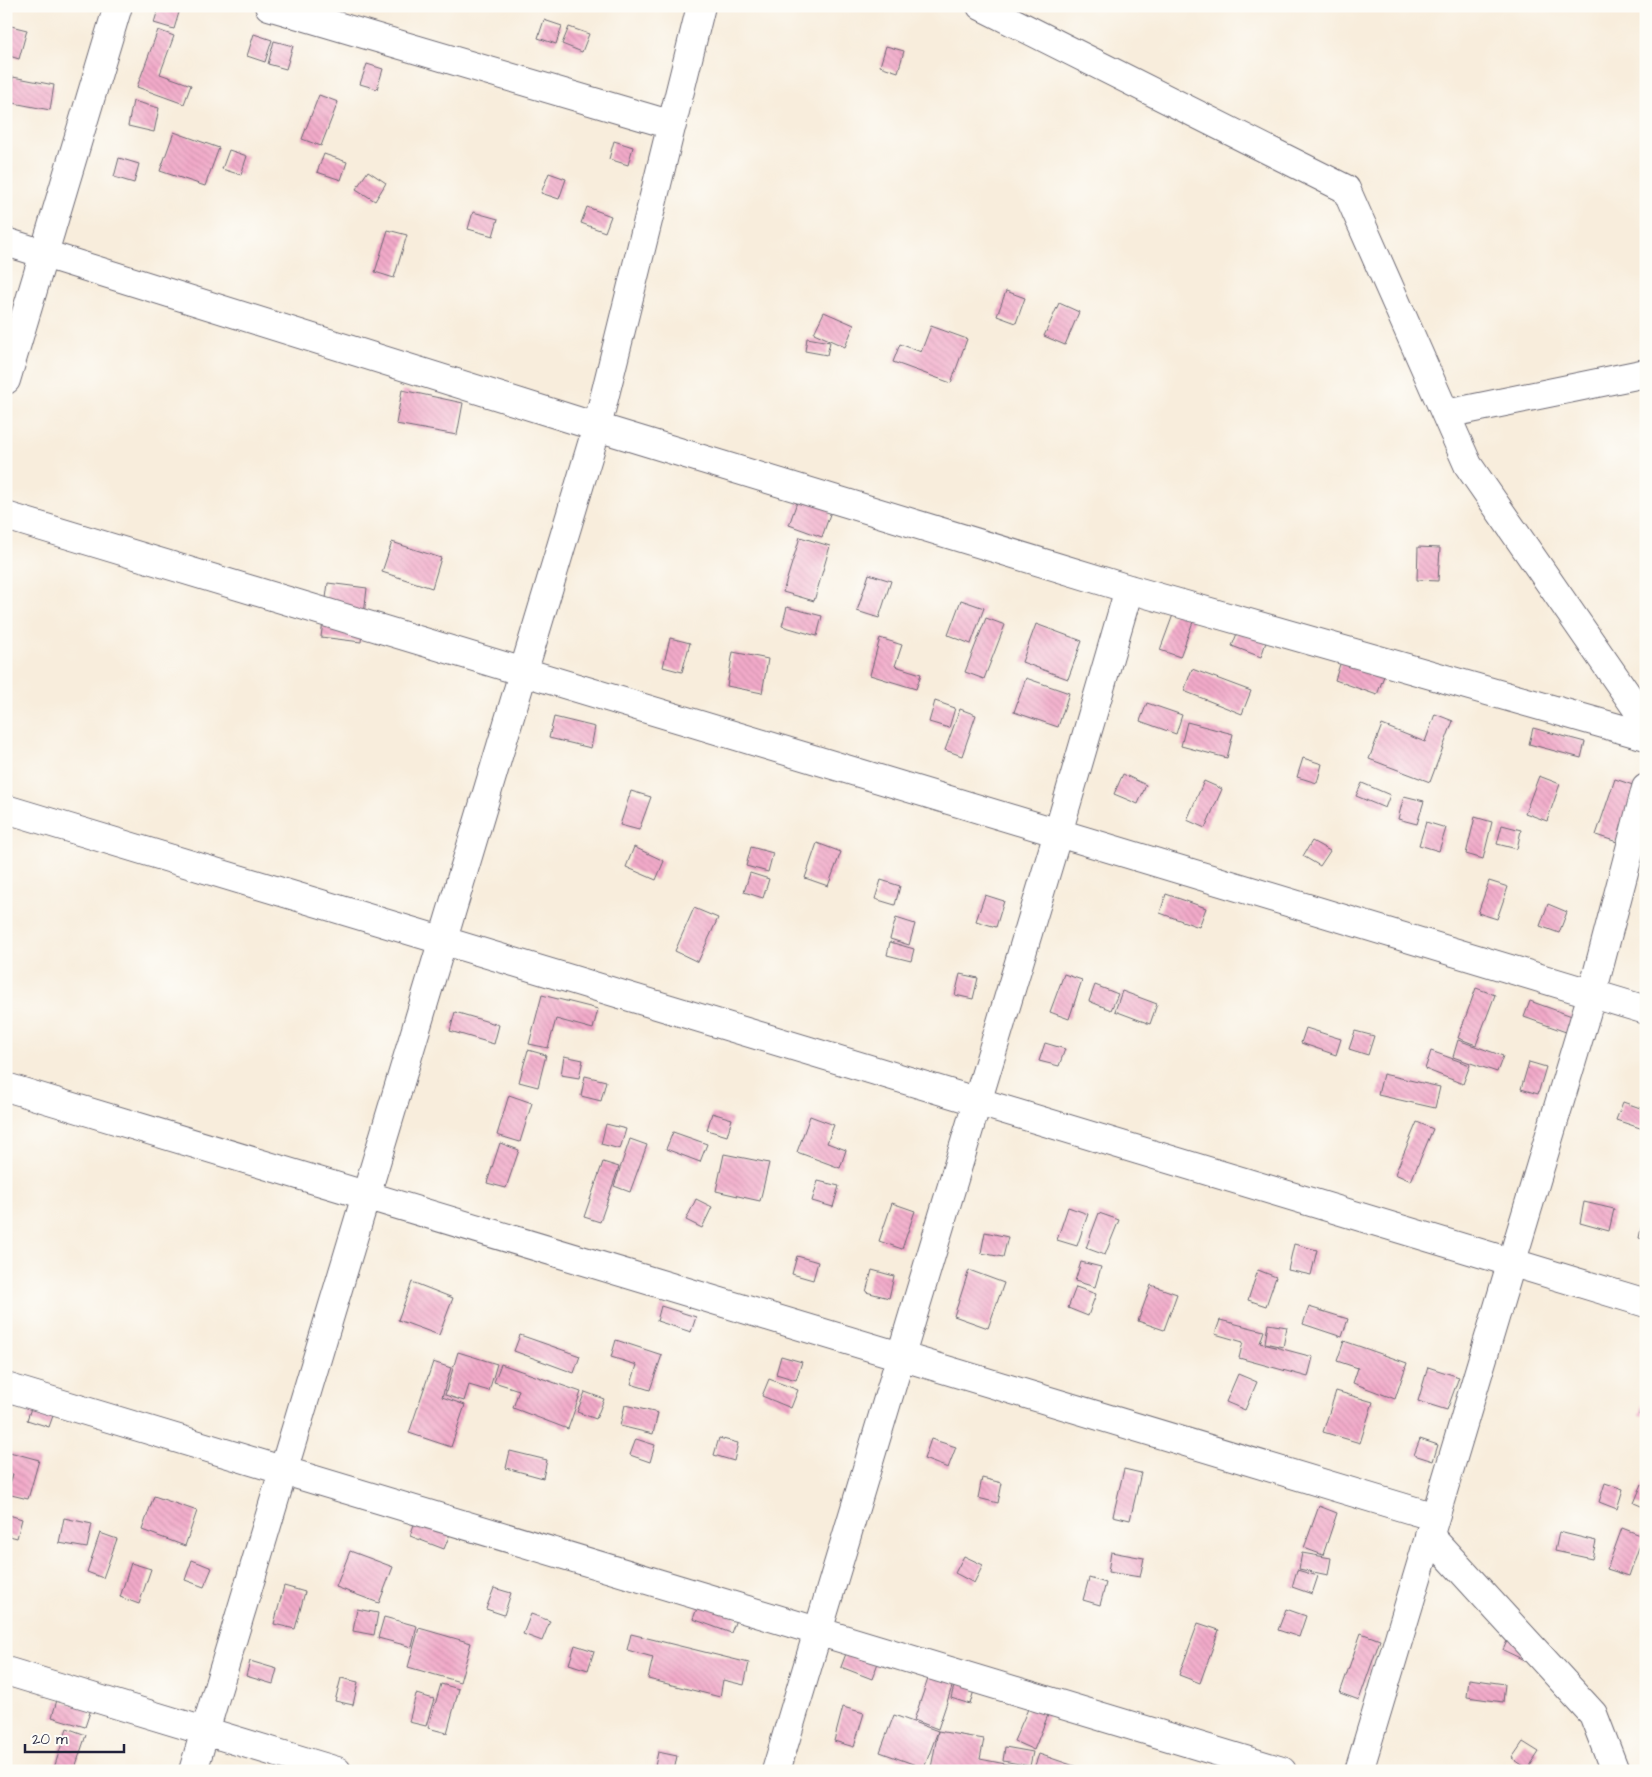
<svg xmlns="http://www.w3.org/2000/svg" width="1652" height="1777" viewBox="0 0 1652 1777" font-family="'Architects Daughter',sans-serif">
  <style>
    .building { fill: url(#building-back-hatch) }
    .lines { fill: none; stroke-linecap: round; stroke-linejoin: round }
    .minor-casing { stroke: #6d6973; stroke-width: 30 }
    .minor { stroke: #fff; stroke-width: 28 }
  </style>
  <defs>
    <pattern id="building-back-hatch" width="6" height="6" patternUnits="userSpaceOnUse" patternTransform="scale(1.25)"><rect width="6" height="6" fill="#f2aac9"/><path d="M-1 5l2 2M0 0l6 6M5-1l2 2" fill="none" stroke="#cf92ae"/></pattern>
  </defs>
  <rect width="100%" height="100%" fill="#fdfcf7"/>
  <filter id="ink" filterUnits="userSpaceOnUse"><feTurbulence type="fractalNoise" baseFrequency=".02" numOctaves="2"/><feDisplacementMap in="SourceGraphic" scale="10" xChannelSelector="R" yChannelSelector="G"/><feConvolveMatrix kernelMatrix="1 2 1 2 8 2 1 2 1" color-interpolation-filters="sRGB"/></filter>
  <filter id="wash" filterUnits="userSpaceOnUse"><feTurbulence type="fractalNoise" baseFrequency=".0096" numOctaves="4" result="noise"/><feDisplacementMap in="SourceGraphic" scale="20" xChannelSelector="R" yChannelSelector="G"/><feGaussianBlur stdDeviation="1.12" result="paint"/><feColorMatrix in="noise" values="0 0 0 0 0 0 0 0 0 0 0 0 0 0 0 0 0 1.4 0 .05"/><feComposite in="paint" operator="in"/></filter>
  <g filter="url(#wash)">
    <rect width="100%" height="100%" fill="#f8eddc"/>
    <g id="blocks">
      <path class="building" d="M159,6H170L180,9L174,29L154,23Z
        M544,20L562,26L556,44L538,38Z
        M7,25L27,30L19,59L6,55Z
        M569,27L589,34L582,52L562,44Z
        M158,30L174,36L160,74L191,85L184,104L137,87Z
        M254,34L272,40L265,62L247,56Z
        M274,41L293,46L286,69L268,64Z
        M886,46L904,51L898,72L880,66Z
        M367,64L383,69L377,89L360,84Z
        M13,77L54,85L50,110L8,102Z
        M319,95L338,102L321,146L302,139Z
        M133,101L159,108L154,132L128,126Z
        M174,132L219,148L205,186L160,171Z
        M614,141L633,147L628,165L609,159Z
        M229,150L247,156L241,175L222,169Z
        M324,154L347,162L341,180L317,172Z
        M119,158L139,164L134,183L114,177Z
        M368,171L386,183L375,201L356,189Z
        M549,173L566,179L559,199L541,193Z
        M587,207L611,216L605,232L581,223Z
        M473,212L498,219L493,236L468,229Z
        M388,230L407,235L394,278L375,272Z
        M1006,291L1025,298L1016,323L997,316Z
        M1059,303L1079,312L1065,345L1044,336Z
        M824,312L854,325L845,347L814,333Z
        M931,326L967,339L951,383L893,362L900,344L921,352Z
        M807,338L830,342L827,355L805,351Z
        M402,390L463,403L457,435L396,424Z
        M804,482L837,494L822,537L789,525Z
        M800,537L830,546L814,601L783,592Z
        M392,542L441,558L432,588L382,572Z
        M1418,547L1440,548L1438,581L1417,580Z
        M869,574L891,581L879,618L857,611Z
        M328,583L367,588L361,642L321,637Z
        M961,600L984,608L971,644L948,635Z
        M787,607L822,616L817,636L782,626Z
        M1174,612L1194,619L1180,657L1160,650Z
        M986,618L1005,625L984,679L965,672Z
        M1036,624L1082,641L1068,679L1022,662Z
        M1238,631L1266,642L1261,657L1232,646Z
        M670,638L690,643L682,672L663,667Z
        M880,638L902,645L895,666L921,674L916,689L870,675Z
        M733,652L768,659L762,693L727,686Z
        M1341,661L1384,676L1377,695L1335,680Z
        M1192,669L1251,691L1242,714L1184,691Z
        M1026,678L1069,693L1058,727L1014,712Z
        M935,701L955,708L949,728L929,722Z
        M1147,703L1182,715L1176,734L1140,721Z
        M960,709L976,715L962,756L945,750Z
        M1435,714L1453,721L1430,782L1369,759L1382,725L1425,742Z
        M554,717L595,727L591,748L549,738Z
        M1187,722L1233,734L1227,758L1181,746Z
        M1533,728L1585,742L1581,758L1529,744Z
        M1303,758L1322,764L1317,783L1297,777Z
        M1123,774L1146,785L1138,804L1114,794Z
        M1539,776L1560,784L1547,821L1525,813Z
        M1615,779L1636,786L1617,842L1596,835Z
        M1204,781L1222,789L1205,828L1187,820Z
        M1362,783L1390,795L1385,808L1356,796Z
        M631,791L651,797L639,830L620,825Z
        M1404,796L1424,801L1417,824L1398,819Z
        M1475,817L1492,822L1483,859L1466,854Z
        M1426,822L1446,828L1439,851L1419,845Z
        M1502,825L1521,830L1517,849L1497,844Z
        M1312,841L1330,851L1320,866L1303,856Z
        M817,843L841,852L828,886L805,878Z
        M634,847L664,861L656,880L626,867Z
        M751,847L773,853L768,872L746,866Z
        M750,873L769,879L763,898L744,892Z
        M881,880L900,886L895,905L875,899Z
        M1489,881L1508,887L1497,919L1478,913Z
        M1166,894L1206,908L1199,927L1160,913Z
        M985,895L1004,901L996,927L976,921Z
        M1548,904L1567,912L1559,933L1540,926Z
        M694,908L718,918L698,962L675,951Z
        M896,918L915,924L909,945L890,939Z
        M890,942L914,949L911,961L887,955Z
        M960,974L978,978L973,999L955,995Z
        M1064,974L1082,980L1069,1019L1050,1012Z
        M1095,985L1118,994L1111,1010L1089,1001Z
        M1476,988L1495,995L1476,1045L1458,1038Z
        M1122,991L1157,1004L1150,1024L1115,1011Z
        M542,995L598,1009L593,1029L556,1019L548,1048L529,1044Z
        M1530,1001L1583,1020L1577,1036L1524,1017Z
        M455,1012L499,1025L494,1044L450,1031Z
        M1306,1028L1341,1039L1336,1055L1301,1043Z
        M1355,1031L1374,1036L1368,1055L1349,1049Z
        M1458,1040L1503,1056L1497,1072L1453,1057Z
        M1045,1043L1065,1049L1059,1066L1039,1061Z
        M528,1050L546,1055L538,1087L519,1082Z
        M1431,1051L1470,1065L1463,1084L1425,1069Z
        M564,1056L583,1060L579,1078L561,1075Z
        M1529,1062L1546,1067L1538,1094L1521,1089Z
        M1383,1074L1440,1087L1435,1108L1378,1095Z
        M585,1076L606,1081L601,1101L581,1096Z
        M509,1095L532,1103L520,1142L497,1135Z
        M1623,1102L1646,1110V1130L1616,1120Z
        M712,1113L732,1119L727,1136L707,1130Z
        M810,1116L834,1125L827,1143L846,1150L840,1168L797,1152Z
        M1417,1122L1433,1129L1411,1181L1395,1174Z
        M606,1124L626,1129L620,1149L601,1144Z
        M673,1132L707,1144L700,1162L666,1149Z
        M630,1139L647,1145L630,1192L614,1186Z
        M500,1143L519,1150L506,1188L487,1183Z
        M724,1154L769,1163L760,1201L716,1191Z
        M603,1162L619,1167L600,1222L584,1217Z
        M818,1181L839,1186L833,1207L812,1201Z
        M696,1199L712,1207L702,1228L686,1220Z
        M1584,1202L1614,1209L1609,1231L1580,1223Z
        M892,1203L915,1211L902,1249L879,1241Z
        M1068,1207L1088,1214L1077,1246L1057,1240Z
        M1645,1210H1646V1240L1639,1238Z
        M1099,1213L1119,1220L1105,1255L1086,1248Z
        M985,1232L1008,1237L1003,1257L981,1253Z
        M1294,1244L1317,1250L1311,1275L1288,1270Z
        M797,1256L818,1262L813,1280L792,1274Z
        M1081,1262L1101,1267L1095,1287L1075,1281Z
        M872,1270L894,1276L889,1298L866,1292Z
        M969,1270L1004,1283L988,1328L954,1316Z
        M1258,1270L1276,1277L1266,1306L1248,1300Z
        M412,1282L453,1298L439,1335L398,1320Z
        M1151,1285L1177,1294L1164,1330L1138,1321Z
        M1076,1287L1096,1294L1088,1316L1068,1308Z
        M661,1306L696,1317L691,1332L657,1321Z
        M1309,1307L1348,1319L1342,1337L1303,1324Z
        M1220,1320L1264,1331L1260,1343L1313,1357L1308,1377L1239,1358L1243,1342L1215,1334Z
        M1268,1324L1287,1327L1283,1347L1265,1343Z
        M520,1335L580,1356L574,1373L514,1351Z
        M616,1340L662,1355L650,1390L631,1384L637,1365L611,1357Z
        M1344,1341L1407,1363L1395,1399L1353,1383L1358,1368L1337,1361Z
        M458,1352L497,1364L489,1391L469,1385L464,1401L445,1395Z
        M781,1356L802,1362L796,1380L776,1374Z
        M433,1362L451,1368L442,1397L465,1405L451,1447L409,1433Z
        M501,1364L581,1392L568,1429L513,1408L519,1390L494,1382Z
        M1428,1367L1459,1377L1447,1410L1418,1401Z
        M1238,1374L1257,1382L1245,1410L1226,1402Z
        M769,1379L798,1390L791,1408L762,1396Z
        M1336,1391L1373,1402L1360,1443L1323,1432Z
        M585,1392L604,1399L596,1419L577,1412Z
        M1644,1398L1646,1399V1416L1639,1415Z
        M33,1402L55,1410L49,1427L27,1420Z
        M625,1405L658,1413L653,1434L620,1426Z
        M719,1438L738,1443L734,1461L714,1455Z
        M636,1439L655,1445L650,1462L630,1455Z
        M931,1439L956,1447L948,1468L924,1459Z
        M1420,1439L1438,1445L1433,1461L1414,1455Z
        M6,1451L39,1460L28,1499L7,1494L13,1474L6,1472Z
        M510,1451L547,1460L543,1478L506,1468Z
        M1124,1469L1141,1473L1130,1520L1113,1516Z
        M982,1478L1002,1483L998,1503L978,1498Z
        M1605,1483L1623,1489L1617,1509L1599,1502Z
        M1642,1484L1646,1486V1508L1634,1503Z
        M154,1496L197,1511L185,1546L142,1530Z
        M1319,1506L1337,1513L1323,1555L1304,1548Z
        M6,1514L22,1519L17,1538L6,1535Z
        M417,1516L452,1529L444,1549L410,1536Z
        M64,1518L92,1524L87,1548L59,1543Z
        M1622,1528L1643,1536L1629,1576L1607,1569Z
        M1559,1532L1596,1541L1592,1559L1555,1551Z
        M100,1533L117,1539L103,1578L87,1572Z
        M350,1551L393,1567L379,1603L336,1587Z
        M1111,1552L1144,1558L1140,1577L1108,1572Z
        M1302,1553L1331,1558L1328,1575L1299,1569Z
        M964,1556L983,1565L974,1583L955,1573Z
        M192,1560L212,1568L204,1587L185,1580Z
        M131,1563L151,1569L139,1604L120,1597Z
        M1297,1570L1318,1576L1312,1594L1292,1587Z
        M1089,1578L1106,1583L1100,1605L1083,1600Z
        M284,1586L305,1592L295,1629L274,1624Z
        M494,1588L511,1593L504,1615L486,1609Z
        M699,1603L737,1617L731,1633L693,1619Z
        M357,1609L378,1613L374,1635L353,1631Z
        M1286,1609L1306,1616L1299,1637L1278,1630Z
        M531,1614L550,1621L542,1641L523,1634Z
        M384,1617L417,1626L412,1647L378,1638Z
        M1198,1623L1219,1630L1200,1683L1179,1675Z
        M419,1628L471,1643L460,1682L408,1667Z
        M1512,1630L1524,1660L1503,1650Z
        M1361,1633L1380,1640L1359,1700L1340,1693Z
        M631,1634L749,1663L744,1685L723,1680L720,1697L648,1679L653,1657L627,1650Z
        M575,1645L594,1651L588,1670L569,1664Z
        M847,1651L878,1663L872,1679L841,1667Z
        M250,1661L277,1669L273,1684L246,1676Z
        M930,1673L954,1681L938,1729L914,1720Z
        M341,1678L358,1682L353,1705L335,1701Z
        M1469,1679L1505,1684L1503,1702L1467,1697Z
        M955,1682L975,1687L970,1704L951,1698Z
        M441,1684L459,1689L447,1733L428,1728Z
        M416,1694L434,1699L426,1726L409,1722Z
        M57,1700L91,1709L85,1727L52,1717Z
        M1031,1702L1050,1710L1034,1750L1014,1741Z
        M843,1707L864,1713L854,1747L834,1741Z
        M894,1715L938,1731L924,1768L880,1752Z
        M67,1728L86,1735L74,1771H53Z
        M938,1731L984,1739L980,1759L1021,1767L1020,1771H946L931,1768Z
        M1523,1742L1539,1752L1528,1769L1512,1758Z
        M1005,1747L1033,1752L1030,1766L1003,1761Z
        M658,1752L677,1756L674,1771H654Z
        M1039,1754L1086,1770V1771H1033Z"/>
    </g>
  </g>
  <g filter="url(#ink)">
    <use href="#blocks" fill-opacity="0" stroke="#6d6973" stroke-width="1"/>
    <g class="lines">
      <defs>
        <path id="minor" d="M269,6L672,125
          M981,6L1346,189L1468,465L1646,722
          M6,242L597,427L1129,589L1646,736
          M6,380L118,6
          M1446,414L1646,373
          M6,516L1646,1010
          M6,809L1646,1303
          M6,1087L1435,1517
          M6,1387L1282,1771
          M1429,1535L1593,1714L1615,1771
          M6,1671L337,1771
          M193,1771L597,427L701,6
          M776,1771L1058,833L1129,589
          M1359,1771L1592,994L1646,788"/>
      </defs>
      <use href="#minor" class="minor-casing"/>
      <use href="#minor" class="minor"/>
    </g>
  </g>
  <rect width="1652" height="1777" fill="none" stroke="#fdfcf7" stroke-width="25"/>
  <path d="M25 1744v8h99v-8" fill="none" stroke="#22223b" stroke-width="2.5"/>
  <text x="32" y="1744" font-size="15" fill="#22223b" stroke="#fdfcf7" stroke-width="4" paint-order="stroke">20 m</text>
</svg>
